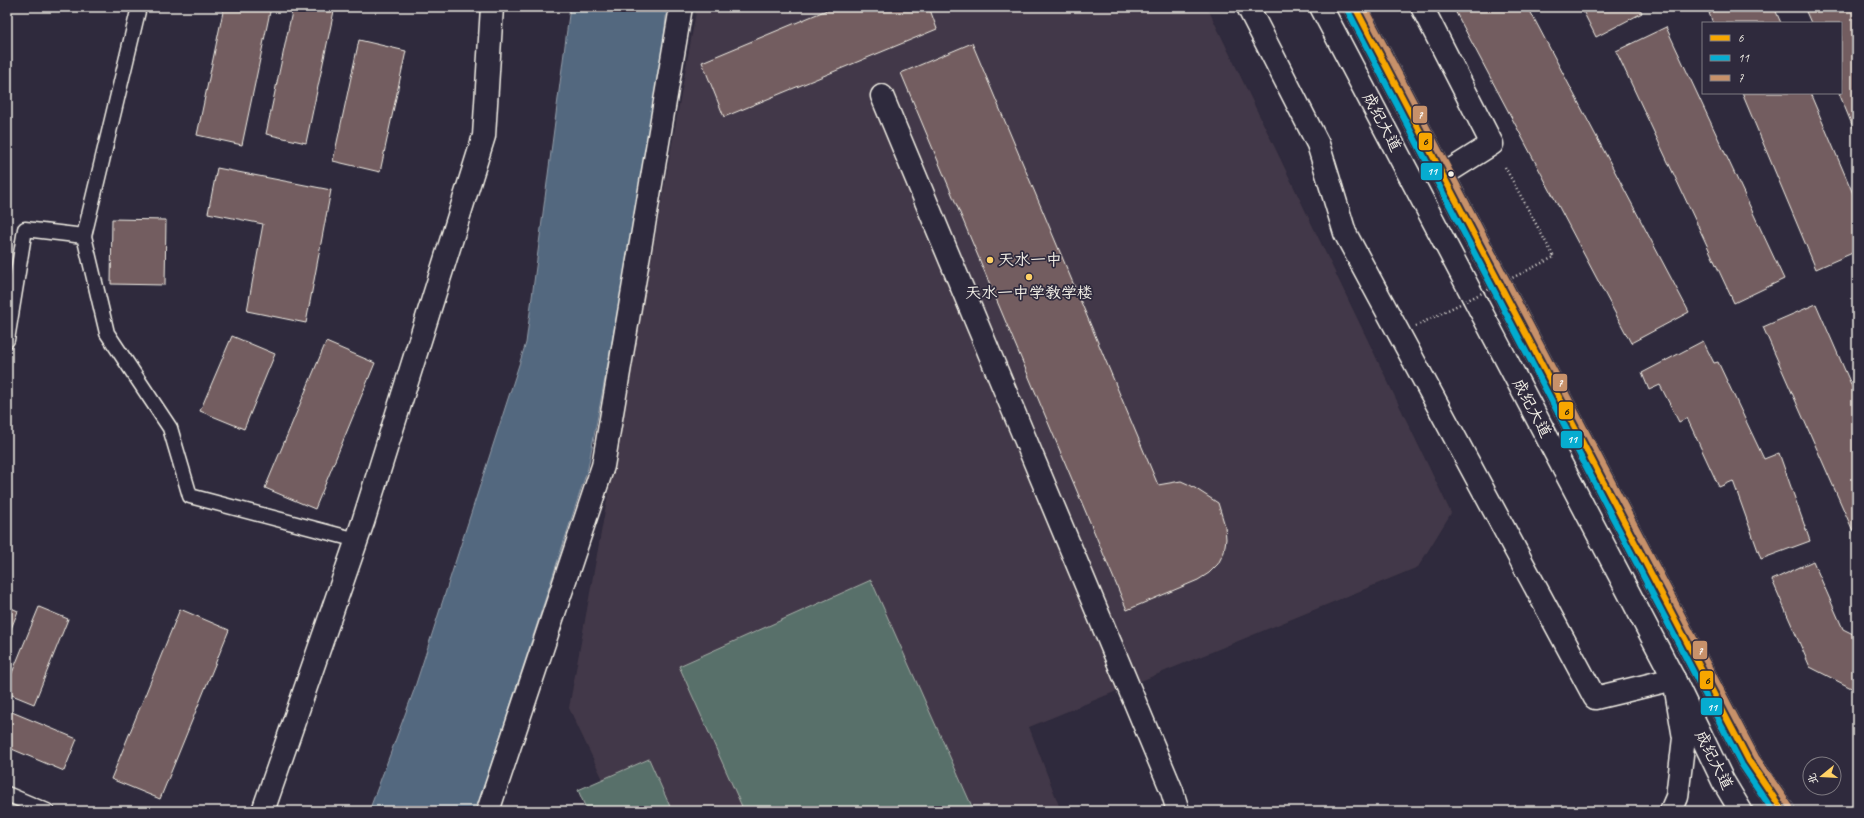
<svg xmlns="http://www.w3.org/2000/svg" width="1864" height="818" viewBox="0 0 1864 818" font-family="Caveat,'LXGW WenKai TC',sans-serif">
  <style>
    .built { fill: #433948 }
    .green { fill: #596f6a; stroke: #a6b0a9 }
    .water { fill: #53677f; stroke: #939ea9 }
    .building { fill: #735d60; stroke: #f4f1e8 }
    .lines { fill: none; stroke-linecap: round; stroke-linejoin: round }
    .service-casing { stroke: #f4f1e8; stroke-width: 17 }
    .minor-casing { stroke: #f4f1e8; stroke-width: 25 }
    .tertiary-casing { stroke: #f4f1e8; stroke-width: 25 }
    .secondary-casing { stroke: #f4f1e8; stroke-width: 25 }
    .trunk-casing { stroke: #f4f1e8; stroke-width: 25 }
    .path { stroke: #f4f1e8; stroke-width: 2.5; stroke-dasharray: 1 3; stroke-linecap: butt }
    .service { stroke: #2f2a3d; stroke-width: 14 }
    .minor { stroke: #2f2a3d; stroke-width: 22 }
    .tertiary { stroke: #2f2a3d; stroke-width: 22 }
    .secondary { stroke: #2f2a3d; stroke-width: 22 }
    .trunk { stroke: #2f2a3d; stroke-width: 22 }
    .path-bridge { stroke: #f4f1e8; stroke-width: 2.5; stroke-dasharray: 1 3; stroke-linecap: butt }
    .bus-1-casing { stroke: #2f2a3d; stroke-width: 9 }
    .bus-2-casing { stroke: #2f2a3d; stroke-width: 9 }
    .bus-3-casing { stroke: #2f2a3d; stroke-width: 9 }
    .bus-1 { stroke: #f7a600; stroke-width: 6 }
    .bus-2 { stroke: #06acd0; stroke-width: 6 }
    .bus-3 { stroke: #c7916a; stroke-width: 6 }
    .bus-dot { fill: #f4f1e8; stroke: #2f2a3d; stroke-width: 1.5 }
    .poi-dot { fill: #ffd166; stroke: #2f2a3d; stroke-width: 1.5 }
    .labels { text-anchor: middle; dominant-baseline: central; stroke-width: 3.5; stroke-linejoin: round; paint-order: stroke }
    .street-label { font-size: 16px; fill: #f4f1e8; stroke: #2f2a3d }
    .poi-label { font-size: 16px; fill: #f4f1e8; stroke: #2f2a3d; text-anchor: start }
    .line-badge { stroke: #2f2a3d; stroke-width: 1.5 }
    .badge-label { font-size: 11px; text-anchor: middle; font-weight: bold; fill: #fff }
    .pale-badge-label { font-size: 11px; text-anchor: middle; font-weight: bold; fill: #111 }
  </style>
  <rect width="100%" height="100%" fill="#2f2a3d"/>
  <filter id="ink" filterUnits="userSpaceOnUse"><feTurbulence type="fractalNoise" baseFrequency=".025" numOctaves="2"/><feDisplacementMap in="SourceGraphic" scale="8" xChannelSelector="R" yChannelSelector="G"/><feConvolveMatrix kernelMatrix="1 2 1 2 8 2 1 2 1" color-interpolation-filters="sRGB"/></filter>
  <g filter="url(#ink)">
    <path class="built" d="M697,7H1207L1451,513L1418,567L1029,727L1061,811H618L569,708Z"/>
    <path class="green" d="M871,580L974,811H744L679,666Z
      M649,759L672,811H587L578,790Z"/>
    <path class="water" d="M570,7H667L658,99L588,468L476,811H369L413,693L526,343Z"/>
    <path class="building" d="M224,7H271L242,145L197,135Z
      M293,7H315L334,11L306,143L266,134Z
      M834,7H929L937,29L724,117L702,62Z
      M1453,7H1528L1689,312L1631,343Z
      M1581,7H1639L1642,13L1596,37Z
      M1723,7H1774L1781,23H1713L1709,13Z
      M1804,7H1857V137L1839,93H1841V23H1811Z
      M1666,27L1784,279L1734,303L1616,51Z
      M359,40L406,51L380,172L333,161Z
      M972,43L1158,485L1181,481L1190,485L1218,503L1225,526L1226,539L1224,552L1218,564L1209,573L1198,580L1127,610L901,73Z
      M1742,93H1810L1857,203V251L1816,269Z
      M217,168L331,190L306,323L247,311L263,224L208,213Z
      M112,219L166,220L165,285L111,284Z
      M1816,304L1857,398V529L1853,531L1763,327Z
      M232,336L275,354L244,429L200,411Z
      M1703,341L1714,363L1718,362L1764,459L1779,453L1810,541L1761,559L1733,481L1719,487L1687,418L1679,422L1660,385L1649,390L1642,373Z
      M326,342L375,363L315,509L265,488Z
      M1813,561L1843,629L1857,636V691L1810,667L1772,580Z
      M7,606L18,611L7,639Z
      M39,607L68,619L34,704L7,693V685Z
      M180,609L229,630L160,799L111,779Z
      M7,710L77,739L64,771L7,747Z"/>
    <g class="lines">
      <defs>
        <path id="service" d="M139,7L84,236L107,333L170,428L190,496L357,540
          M7,340L25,229L84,236
          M7,794L47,811"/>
        <path id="minor" d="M1248,7L1318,144L1345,233L1595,698L1674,679
          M1422,7L1492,144L1443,175
          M882,96L1172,791L1178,811
          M488,811L603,466L681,7"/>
        <path id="tertiary" d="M263,811L363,522L484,136L492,7"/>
        <path id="secondary" d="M1321,7L1674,679L1723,781L1741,811
          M1355,7L1749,761L1783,811"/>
        <path id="trunk" d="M1671,811L1677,797L1684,738L1674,679"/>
      </defs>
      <use href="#service" class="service-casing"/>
      <use href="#minor" class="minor-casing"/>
      <use href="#tertiary" class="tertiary-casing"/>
      <use href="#secondary" class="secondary-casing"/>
      <use href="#trunk" class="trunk-casing"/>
      <path class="path" d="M1505,167L1554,257"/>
      <use href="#service" class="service"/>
      <use href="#minor" class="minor"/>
      <use href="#tertiary" class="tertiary"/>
      <use href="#secondary" class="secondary"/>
      <use href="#trunk" class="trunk"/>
      <path class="path-bridge" d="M1416,326L1554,257"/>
      <defs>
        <path id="bus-1" d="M1355,7L1749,761L1783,811"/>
        <path id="bus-2" d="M1348,11L1742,765L1773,811"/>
        <path id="bus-3" d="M1364,7L1756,757L1790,807"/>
      </defs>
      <use href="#bus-1" class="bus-1-casing"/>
      <use href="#bus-2" class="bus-2-casing"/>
      <use href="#bus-3" class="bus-3-casing"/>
      <use href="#bus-1" class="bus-1"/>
      <use href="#bus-2" class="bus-2"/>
      <use href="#bus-3" class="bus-3"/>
    </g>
  </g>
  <circle class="bus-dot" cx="1451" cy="174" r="3.5"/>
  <g class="poi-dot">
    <circle cx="990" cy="260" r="4"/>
    <circle cx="1029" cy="277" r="4"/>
  </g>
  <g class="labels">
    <g class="street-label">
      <text transform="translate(1382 122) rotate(62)">成纪大道</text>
      <text transform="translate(1532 408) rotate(62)">成纪大道</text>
      <text transform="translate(1714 760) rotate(63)">成纪大道</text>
    </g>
    <g class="poi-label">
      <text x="998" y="260">天水一中</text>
      <text x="1029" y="293" text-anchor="middle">天水一中学教学楼</text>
    </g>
  </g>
  <g class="line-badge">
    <rect x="1412" y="105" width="16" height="19" rx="4" fill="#c7916a"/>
    <rect x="1418" y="132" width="15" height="19" rx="4" fill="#f7a600"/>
    <rect x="1420" y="162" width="23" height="19" rx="4" fill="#06acd0"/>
    <rect x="1552" y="373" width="16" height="19" rx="4" fill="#c7916a"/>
    <rect x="1558" y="401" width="16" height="19" rx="4" fill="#f7a600"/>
    <rect x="1560" y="430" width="23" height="19" rx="4" fill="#06acd0"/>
    <rect x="1692" y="640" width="16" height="20" rx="4" fill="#c7916a"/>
    <rect x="1699" y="670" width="15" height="20" rx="4" fill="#f7a600"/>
    <rect x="1700" y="697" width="23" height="19" rx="4" fill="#06acd0"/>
  </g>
  <g class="badge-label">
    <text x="1420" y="118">7</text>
    <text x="1432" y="175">11</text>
    <text x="1560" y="386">7</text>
    <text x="1572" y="443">11</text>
    <text x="1700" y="654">7</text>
    <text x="1712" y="711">11</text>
  </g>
  <g class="pale-badge-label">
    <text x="1425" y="145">6</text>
    <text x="1566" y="415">6</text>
    <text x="1707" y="684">6</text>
  </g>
  <rect width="1864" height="818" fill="none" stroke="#2f2a3d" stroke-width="24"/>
  <rect x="12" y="12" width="1840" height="794" fill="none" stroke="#f4f1e8" stroke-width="1.5" filter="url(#ink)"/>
  <rect x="1702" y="22" width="140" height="72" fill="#2f2a3d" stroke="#7e7a81"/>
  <rect x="1710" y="35" width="20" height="6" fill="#f7a600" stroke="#7e7a81"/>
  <text x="1738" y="42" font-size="12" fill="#f4f1e8">6</text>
  <rect x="1710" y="55" width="20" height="6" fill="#06acd0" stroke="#7e7a81"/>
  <text x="1738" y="62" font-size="12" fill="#f4f1e8">11</text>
  <rect x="1710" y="75" width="20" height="6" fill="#c7916a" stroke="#7e7a81"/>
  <text x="1738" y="82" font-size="12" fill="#f4f1e8">7</text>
  <g transform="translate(1822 776) rotate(252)"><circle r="19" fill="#2f2a3d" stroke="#7e7a81"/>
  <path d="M0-3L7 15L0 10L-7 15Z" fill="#ffd166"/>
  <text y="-6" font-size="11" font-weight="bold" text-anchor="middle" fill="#f4f1e8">北</text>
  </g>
</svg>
